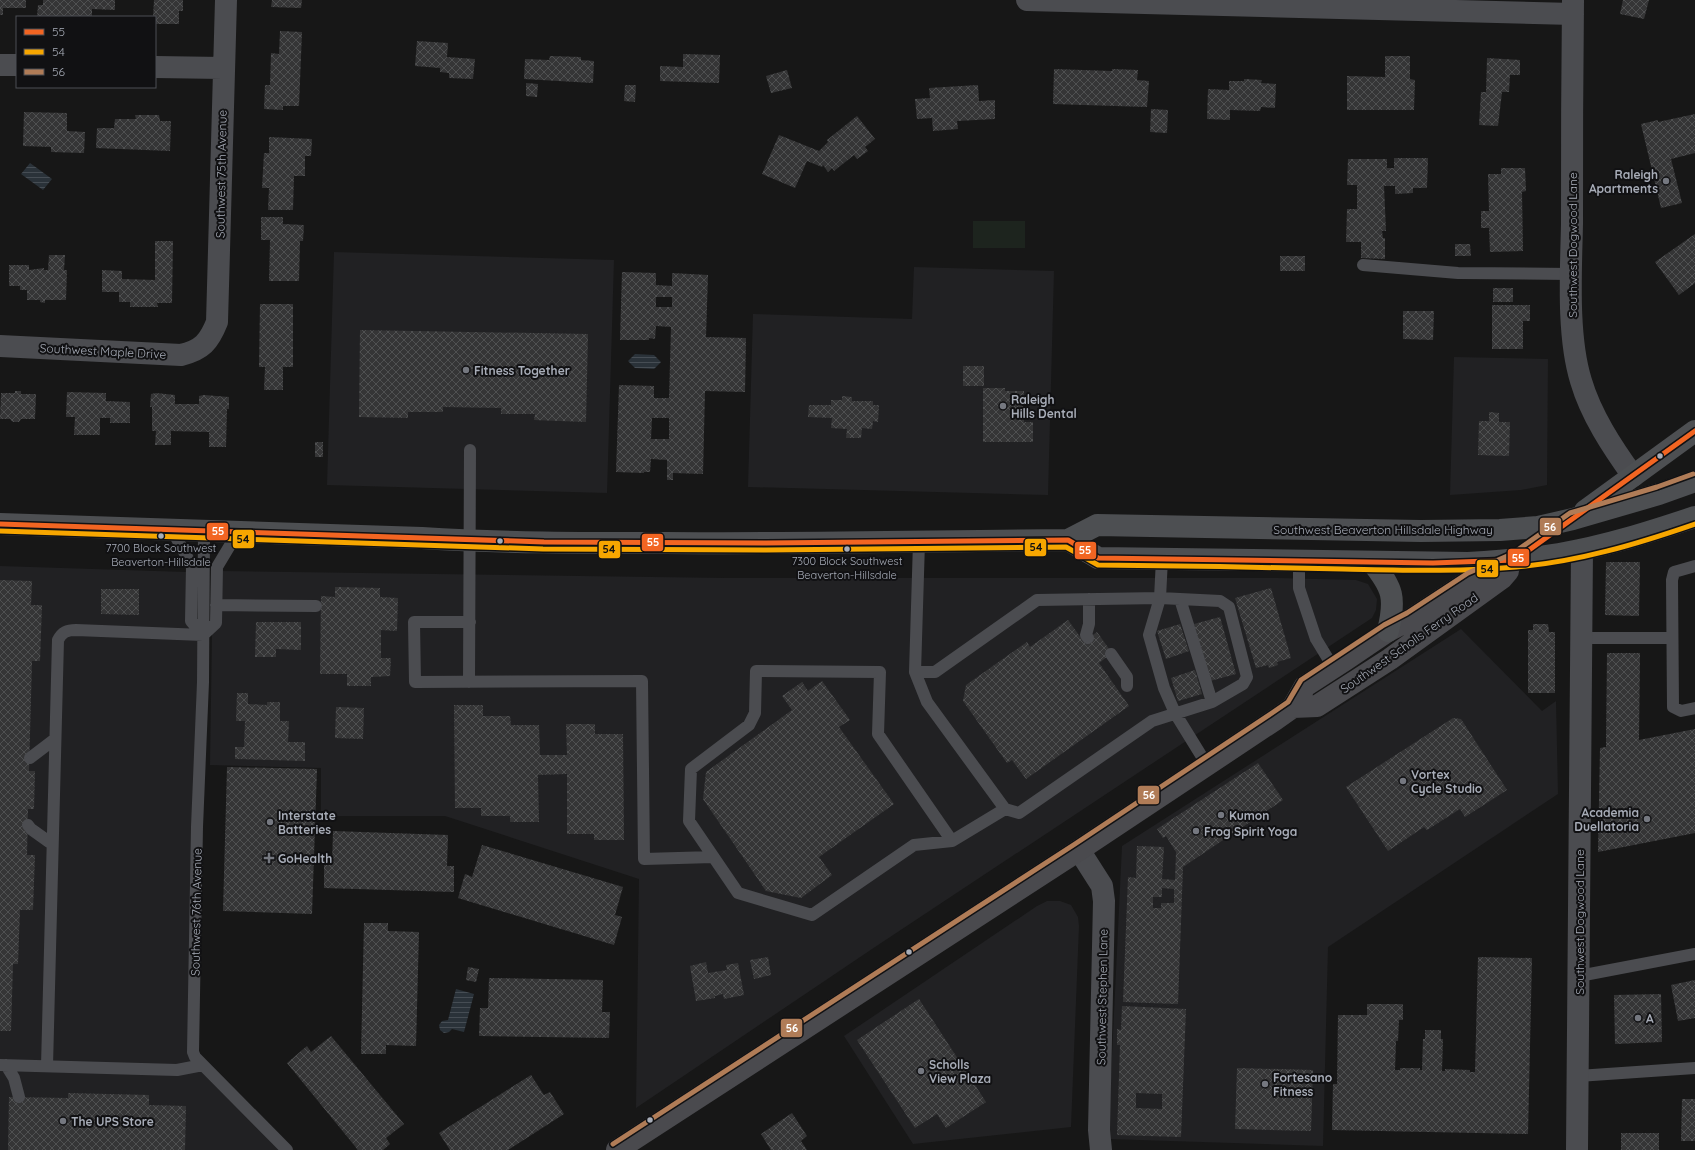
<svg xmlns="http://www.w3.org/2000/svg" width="1695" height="1150" viewBox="0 0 1695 1150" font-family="Quicksand,sans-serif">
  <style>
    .built { fill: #212123 }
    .pitch { fill: #1d241e }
    .water { fill: url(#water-rules) }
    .building { fill: url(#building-cross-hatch); fill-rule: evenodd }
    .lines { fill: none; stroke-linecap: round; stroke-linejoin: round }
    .lane { stroke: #4b4c50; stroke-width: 12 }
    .street { stroke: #4b4c50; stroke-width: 22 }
    .secondary { stroke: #4a4a4e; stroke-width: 22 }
    .primary { stroke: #4d4f52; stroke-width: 22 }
    .bus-1-casing { stroke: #111113; stroke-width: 8 }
    .bus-2-casing { stroke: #111113; stroke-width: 8 }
    .bus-3-casing { stroke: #111113; stroke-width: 8 }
    .bus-1 { stroke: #f26522; stroke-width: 5 }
    .bus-2 { stroke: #f7a600; stroke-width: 5 }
    .bus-3 { stroke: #b07c57; stroke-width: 5 }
    .poi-dot { fill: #757880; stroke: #111113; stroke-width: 1.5 }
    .bus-dot { fill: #a8adb8; stroke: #111113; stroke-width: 1.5 }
    .labels { text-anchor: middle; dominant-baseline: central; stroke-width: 4; stroke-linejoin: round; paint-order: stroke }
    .bus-label { font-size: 11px; fill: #a8adb8; stroke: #111113 }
    .street-label { font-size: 12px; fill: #a8adb8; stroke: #111113 }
    .poi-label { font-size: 12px; font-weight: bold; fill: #a8adb8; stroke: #111113; text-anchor: start }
    .line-badge { stroke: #111113; stroke-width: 1.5 }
    .badge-label { font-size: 11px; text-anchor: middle; font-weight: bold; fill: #fff }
    .pale-badge-label { font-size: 11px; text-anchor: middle; font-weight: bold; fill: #111 }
  </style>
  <defs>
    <pattern id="water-rules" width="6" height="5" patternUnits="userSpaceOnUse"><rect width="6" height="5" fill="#2a3239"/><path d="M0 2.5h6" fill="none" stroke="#464d54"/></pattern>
    <pattern id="building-cross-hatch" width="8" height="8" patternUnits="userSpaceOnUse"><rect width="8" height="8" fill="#353536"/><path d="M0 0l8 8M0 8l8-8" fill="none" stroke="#4f5051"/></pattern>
  </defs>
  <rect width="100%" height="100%" fill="#171717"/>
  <path class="built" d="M334,252L614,260L607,493L327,485Z
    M914,267L1054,271L1048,495L748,487L753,314L912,319Z
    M1454,357L1548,359L1547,485L1521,490L1450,495Z
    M0,566L186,572L198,642L189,1052L281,1150H0Z
    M219,571L725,578H1278L1356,580L1368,584L1377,599L1376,610L1372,618L875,947L636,1108L639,879L445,816H321V737V768L210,765L212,632Z
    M1461,629L1542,711L1556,701L1558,794L1328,947L1323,1146L1108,1139L1122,846Z
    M1047,901H1060L1071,905L1078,917L1079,926L1071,1127L913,1144L844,1036L1037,906Z"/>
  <path class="pitch" d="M973,221H1025V248H973Z"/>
  <path class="water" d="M30,163L52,179L43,190L21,174Z
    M635,354L654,355L661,362L654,369L635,368L628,361Z
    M456,989L474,994L464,1032L452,1029L449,1032L444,1033L440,1030L439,1025L442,1021L448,1020Z"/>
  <path class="building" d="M0,0H26V8H3V15H0Z
    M43,0H115V10L92,9V17H37L38,5H43Z
    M154,0H183V11H179V24H155V17H153Z
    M272,0H302L301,8L271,7Z
    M1623,0H1649L1644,19L1620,14Z
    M280,31L302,32L299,106H283V110L264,109L265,85H270L271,53L279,54Z
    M417,41L448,43L447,57L475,59L473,79L449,78V73L440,72V68L415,66Z
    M683,54L720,55L719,83L660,81V66L683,67Z
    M550,56L581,57V60L594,61L593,83L524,79L525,59L549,60Z
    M1385,56H1410V79L1415,80L1414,110H1347V76L1385,77Z
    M1487,58L1520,60V75H1510L1509,92H1502L1498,126L1479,125L1481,92H1486Z
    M1054,69L1112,71V69L1138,70L1137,80L1149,81L1147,107L1053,104Z
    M787,70L792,88L771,93L766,76Z
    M1244,79L1262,80L1261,83L1276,84L1275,108L1261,107L1260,111L1230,110V120L1207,119L1208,89L1229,90V81H1244Z
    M526,83L538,84L537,97L526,96Z
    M625,85H636L635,102L624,101Z
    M978,85L979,101L995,100V119L957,121L958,129L933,131L932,118L917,119L915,99L930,98L929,88Z
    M1151,109L1168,110L1167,133L1150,132Z
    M24,112L67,113V131L85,132L84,153L51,152V147L23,146Z
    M1695,114V153L1671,159L1682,203L1661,208L1641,124L1658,120V122Z
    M135,115H159L160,121H171L170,151L96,148L97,128H114L115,119H136Z
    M857,116L875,139L865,147L868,151L857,159L854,155L834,171L832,168L828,172L823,165L822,167L807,161L795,188L762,174L779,135L819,151L828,142L827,140Z
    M269,137L312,139L311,156H305V176H294L293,210H268L269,188H262L264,153H269Z
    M1394,158H1428L1427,188H1413V193L1395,194V186H1384L1386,231H1382L1383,238H1385V259L1361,258V242H1346L1347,209H1357V185H1347L1348,159H1387V168H1394Z
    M1501,168H1525L1526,191L1522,192L1523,251L1490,252L1489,228H1481V211H1489L1488,174H1501Z
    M261,217H283V224L304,225L303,241H300L299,281H269L270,240H261Z
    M1695,234V283L1679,295L1655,262Z
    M155,241H173L172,303H157L158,307H130V302H119V292H102V270L122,271V279L155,280Z
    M1455,244H1470L1471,256H1455Z
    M49,255H65L64,270H67L66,300H45V303L40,302V300H27V290H20V286H9V265H29V270L44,268V270H48Z
    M1280,256H1305V271H1280Z
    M622,272L656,273V285L672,286V273L708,275L706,337L746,338L745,392L705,391L703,474L673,473V480H667V460L651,459L650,472H644V473L616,472L619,385L654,386V398H669L671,327L656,326L655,339L649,338V340H620ZM656,297H672V307H656ZM652,418H669V439H651Z
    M1493,288H1513V302H1493Z
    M260,304H293V367H283V390H264L265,367H259Z
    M1492,305H1530V321H1523V349H1492Z
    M1403,311H1434L1433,340L1403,339Z
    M360,330L588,334L586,422L534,420L535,414H501V408L443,407V412H408V418L359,417Z
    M963,366H984V386H963Z
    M983,388H1005V391H1024V422H1033V442H983Z
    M15,391H21V394H36L35,419H21L19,422H13L10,419H0L1,393H15Z
    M67,392L106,393V401L130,402V423H110V418H100V435H74L75,417H66Z
    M156,393L175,395V404H199V396L204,395L229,397V409H227L226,447H209V432L171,431V445H155L156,431H152V407H150L151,394Z
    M842,396L852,397V401H873V405H879L878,422L873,421L872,429L862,428L861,438H846L847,429L831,428L832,418L808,417L809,405H831V400H842Z
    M1489,412L1499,413V422H1510L1509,456L1478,455L1479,421H1489Z
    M315,442H323V457H315Z
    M1606,562H1640L1639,616L1605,615Z
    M0,580L32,581L31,605H42L40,661H32L29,771H35L34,809H28L27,855H35L33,910H20L18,964H13L11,1031H0Z
    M335,587L380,588V597L398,598L397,631L381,630V658H391L390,676L371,677V686H347V674H320L321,596L335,597Z
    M1271,588L1291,658L1277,662L1278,665L1269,668L1268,665L1256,668L1235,598Z
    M101,589H139V615L101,614Z
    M1220,617L1236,674L1210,681L1194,624Z
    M1068,620L1084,642L1097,632L1112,653L1099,663L1129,706L1026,779L1012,760L1007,763L963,701L966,685L1027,642L1030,647Z
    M256,622H301V650L276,649V657H255Z
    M1180,624L1189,651L1166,659L1157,631Z
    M1533,624H1548L1549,632H1555V693H1528V630H1533Z
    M1607,653H1640L1639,740L1695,729V833L1598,852L1600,748L1606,747V742Z
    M1195,670L1202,694L1178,701L1171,678Z
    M822,681L850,720L839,727L894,804L819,857L832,875L801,898L766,891L703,799L706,772L792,710L782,696L802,682L808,691Z
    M237,693H248V704L267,705V702H280V721H289L288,742H305V761L235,759V747H244L245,721H236Z
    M454,705H483V716H510L511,725H539L540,755H567L566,724H595V734H623L624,840H594V834H567V774L538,775L539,822H510V816H481V808H455Z
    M336,707L364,708L363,739L335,738Z
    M1453,718L1461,719L1507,790L1465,817L1460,809L1427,830L1424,827L1388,851L1346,787Z
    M1258,763L1283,800L1183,867L1178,1004L1123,1002L1128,877L1136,878L1137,846L1164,847L1162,879L1175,880L1176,852L1166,836L1163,838L1157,829ZM1162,888L1174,889V903H1161V908H1153V897H1162Z
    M227,767L317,769L312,914L223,911Z
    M333,831L448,835L447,866H454V892L324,888V865H332Z
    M482,845L623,887L615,915L622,917L614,945L458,898L465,874L472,877Z
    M364,923H388V931L419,932L416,1046L386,1045V1054H361Z
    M768,957L771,975L754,979L750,960Z
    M1478,957L1532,958L1528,1134L1332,1130L1333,1084H1337L1338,1015H1367V1004H1403V1020H1399L1398,1041H1396L1395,1070H1400V1068H1420V1070H1422L1423,1039H1425V1030H1441V1039H1443L1442,1071H1445V1069L1470,1070V1072H1475Z
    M706,962L708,973L727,970L726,965L738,963L744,995L724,999L723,994L715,996V998L696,1001L690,966Z
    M468,967L479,969L476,982L466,980Z
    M489,978L603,980L602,1012H610L609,1038L479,1036L480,1008H488Z
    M1695,980V1018L1678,1021L1671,985Z
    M1661,994L1662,1042L1615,1044L1614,995Z
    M919,999L986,1102L946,1128L937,1114L915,1128L857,1040Z
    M1122,1006L1186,1009L1181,1137L1117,1135L1120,1045H1117V1029L1121,1030ZM1136,1093L1162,1094V1109L1136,1108Z
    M331,1036L404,1124L386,1138L390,1144L383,1150H358L287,1063L307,1046L311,1052Z
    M1237,1068L1313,1070L1311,1131L1235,1129Z
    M531,1075L544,1095L550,1092L564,1114L508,1150H450L439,1133Z
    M68,1093L149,1095V1105L186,1106L185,1150H8L9,1097L68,1098Z
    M1682,1099H1695V1141H1681Z
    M792,1113L807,1136L801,1141L807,1150H771L761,1134Z
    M1621,1133H1659V1150H1621Z"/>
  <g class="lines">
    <path class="lane" d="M1363,265L1458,273L1571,274
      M172,530L192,566L191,621L203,635
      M204,531L203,682L197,827L193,1052L195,1057L287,1150
      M1162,559L1160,598L1149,635L1164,688L1175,713L1207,765
      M1299,561V588L1316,639L1333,667
      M1695,566L1674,572L1672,580L1673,707L1681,711L1695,708
      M1180,599L1212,702
      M216,605L316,606
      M470,622H414L415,682L642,681L644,859L713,857
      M203,635L216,623L217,567L238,532
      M1088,638L1086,635L1089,624V599
      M1581,638H1672
      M1111,654L1127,677V686
      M915,672H935L1037,600L1160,598L1220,601L1229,607L1247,677L1243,684L1212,702L1152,721L1019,813L1005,809L927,702L915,672L919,542
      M469,682L470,450
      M30,758L55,739
      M28,825L31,829L52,844
      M952,841L878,734L880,672L756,671L755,713L749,725L691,769L689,821L738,893L812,915L914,845L952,841L1005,809
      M1579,976L1695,954
      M0,1065L177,1070L203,1065
      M6,1065L14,1078L19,1097
      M47,1066L58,640C62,632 67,630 76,630L203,635
      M1578,1076L1695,1068"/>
    <path class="street" d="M1027,0L1573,14
      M1573,0C1572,75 1572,149 1572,224C1571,271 1567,336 1581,381C1591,415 1612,447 1633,476
      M0,65H17
      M155,67L223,68
      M0,346L181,355C202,350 209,342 217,322L226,0
      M1079,850L1102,886L1104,901L1099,1130L1101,1150
      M1577,1150L1582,550"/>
    <path class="secondary" d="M1293,707L1317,706L1390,659L1502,578L1508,571
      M617,1150L1079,850L1276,719L1293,707L1305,686L1345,660L1388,631L1411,619L1472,579L1514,561"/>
    <path class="primary" d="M1585,511L1695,431
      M0,524L422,538C503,543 584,543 665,543C800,544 934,541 1068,540L1097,525L1421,531L1500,530L1538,527L1573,519L1659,494L1695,481
      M1068,540L1098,558L1468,563C1499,561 1529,559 1559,554C1606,546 1650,532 1695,517
      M1372,562C1393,588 1396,598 1388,631"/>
    <defs>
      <path id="bus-1" d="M0,524L544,542L766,543L1068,540L1098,558L1433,563L1515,560L1695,431"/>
      <path id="bus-2" d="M0,531L543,549L766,550L1066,547L1098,565C1180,566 1261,567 1343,569C1400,570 1459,572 1516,567C1577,562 1637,544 1695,524"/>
      <path id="bus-3" d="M613,1144L1075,844L1272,713L1288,702L1301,680L1384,625L1407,613L1468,573L1512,554L1570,513L1657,487L1693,474"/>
    </defs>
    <use href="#bus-1" class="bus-1-casing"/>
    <use href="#bus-2" class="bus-2-casing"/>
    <use href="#bus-3" class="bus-3-casing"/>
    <use href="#bus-1" class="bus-1"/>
    <use href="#bus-2" class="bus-2"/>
    <use href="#bus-3" class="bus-3"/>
  </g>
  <g class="poi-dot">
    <circle cx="1666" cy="181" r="4"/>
    <circle cx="466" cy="370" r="4"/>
    <circle cx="1003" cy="406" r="4"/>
    <circle cx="1403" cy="781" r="4"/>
    <circle cx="1221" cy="815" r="4"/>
    <circle cx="1647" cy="819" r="4"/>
    <circle cx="270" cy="822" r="4"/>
    <circle cx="1196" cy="831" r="4"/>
    <path d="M267 852h4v4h4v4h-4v4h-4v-4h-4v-4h4z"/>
    <circle cx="1638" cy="1018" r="4"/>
    <circle cx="921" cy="1071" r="4"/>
    <circle cx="1265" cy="1084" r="4"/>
    <circle cx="63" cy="1121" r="4"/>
  </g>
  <g class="bus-dot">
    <circle cx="1660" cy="456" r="3.5"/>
    <circle cx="161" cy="536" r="3.5"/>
    <circle cx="500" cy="541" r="3.5"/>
    <circle cx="847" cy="549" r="3.5"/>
    <circle cx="909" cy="952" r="3.5"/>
    <circle cx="650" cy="1120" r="3.5"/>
  </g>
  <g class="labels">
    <g class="bus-label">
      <text x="161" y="548">7700 Block Southwest<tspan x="161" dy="14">Beaverton-Hillsdale</tspan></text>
      <text x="847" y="561">7300 Block Southwest<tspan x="847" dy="14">Beaverton-Hillsdale</tspan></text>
    </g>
    <g class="street-label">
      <text transform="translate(221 174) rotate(-89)">Southwest 75th Avenue</text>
      <text transform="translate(1572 245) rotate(-90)">Southwest Dogwood Lane</text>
      <text transform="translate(103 351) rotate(3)">Southwest Maple Drive</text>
      <text x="1383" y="529">Southwest Beaverton Hillsdale Highway</text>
      <text transform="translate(1409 643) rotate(-35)">Southwest Scholls Ferry Road</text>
      <text transform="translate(196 912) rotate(-89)">Southwest 76th Avenue</text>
      <text transform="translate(1579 922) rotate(-90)">Southwest Dogwood Lane</text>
      <text transform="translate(1102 997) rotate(-89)">Southwest Stephen Lane</text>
    </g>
    <g class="poi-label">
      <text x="1658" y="174" text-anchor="end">Raleigh<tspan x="1658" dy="14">Apartments</tspan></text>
      <text x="474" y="370">Fitness Together</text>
      <text x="1011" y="399">Raleigh<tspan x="1011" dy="14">Hills Dental</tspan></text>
      <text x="1411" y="774">Vortex<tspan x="1411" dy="14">Cycle Studio</tspan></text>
      <text x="1639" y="812" text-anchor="end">Academia<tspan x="1639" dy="14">Duellatoria</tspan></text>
      <text x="278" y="815">Interstate<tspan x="278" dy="14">Batteries</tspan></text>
      <text x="1229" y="815">Kumon</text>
      <text x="1204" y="831">Frog Spirit Yoga</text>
      <text x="278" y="858">GoHealth</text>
      <text x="1646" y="1018">A</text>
      <text x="929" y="1064">Scholls<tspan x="929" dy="14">View Plaza</tspan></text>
      <text x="1273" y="1077">Fortesano<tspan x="1273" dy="14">Fitness</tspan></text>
      <text x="71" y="1121">The UPS Store</text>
    </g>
  </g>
  <g class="line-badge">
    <rect x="1539" y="517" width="23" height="19" rx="4" fill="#b07c57"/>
    <rect x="206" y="522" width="23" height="19" rx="4" fill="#f26522"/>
    <rect x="232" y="529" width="23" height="20" rx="4" fill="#f7a600"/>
    <rect x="641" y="533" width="23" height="19" rx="4" fill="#f26522"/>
    <rect x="1024" y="538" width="23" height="19" rx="4" fill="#f7a600"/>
    <rect x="598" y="540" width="23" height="19" rx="4" fill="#f7a600"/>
    <rect x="1074" y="541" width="23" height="19" rx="4" fill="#f26522"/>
    <rect x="1507" y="548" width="23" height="19" rx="4" fill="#f26522"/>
    <rect x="1476" y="559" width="23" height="19" rx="4" fill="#f7a600"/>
    <rect x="1137" y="785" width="23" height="20" rx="4" fill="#b07c57"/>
    <rect x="780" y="1018" width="23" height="20" rx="4" fill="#b07c57"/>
  </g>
  <g class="badge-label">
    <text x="1550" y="531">56</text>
    <text x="218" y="535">55</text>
    <text x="653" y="546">55</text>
    <text x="1085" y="554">55</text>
    <text x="1518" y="562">55</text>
    <text x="1149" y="799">56</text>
    <text x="792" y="1032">56</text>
  </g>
  <g class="pale-badge-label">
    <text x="243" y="543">54</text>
    <text x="1036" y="551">54</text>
    <text x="609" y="553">54</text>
    <text x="1487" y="573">54</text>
  </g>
  <rect x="16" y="16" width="140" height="72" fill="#111113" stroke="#4d4f55"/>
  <rect x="24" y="29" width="20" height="6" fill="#f26522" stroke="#4d4f55"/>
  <text x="52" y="36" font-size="12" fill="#a8adb8">55</text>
  <rect x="24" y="49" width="20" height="6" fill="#f7a600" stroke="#4d4f55"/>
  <text x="52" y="56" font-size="12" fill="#a8adb8">54</text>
  <rect x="24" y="69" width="20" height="6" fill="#b07c57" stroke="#4d4f55"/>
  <text x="52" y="76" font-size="12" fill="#a8adb8">56</text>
</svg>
